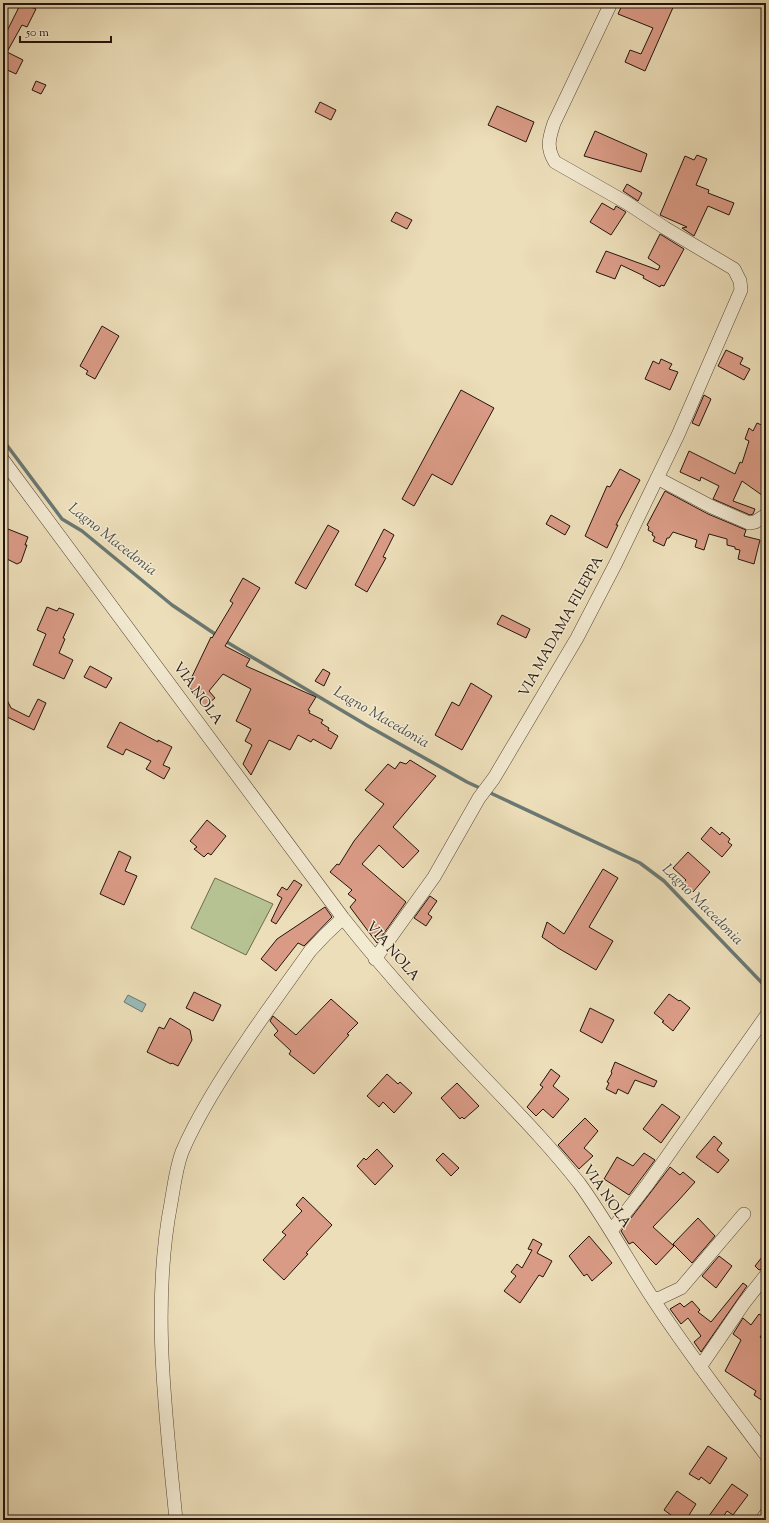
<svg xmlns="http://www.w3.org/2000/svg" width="769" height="1523" viewBox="0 0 769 1523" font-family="'Sorts Mill Goudy',serif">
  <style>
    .green { fill: #b6c291; stroke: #6c6b4f }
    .water { fill: #9abbb7; stroke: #6a7873 }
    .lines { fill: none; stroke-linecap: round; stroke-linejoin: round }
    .stream { stroke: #6a7873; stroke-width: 3.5 }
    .building { fill: #da9b86; stroke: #23140d }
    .minor-casing { stroke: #554638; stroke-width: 14 }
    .minor { stroke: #f3ead2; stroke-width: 13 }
    .labels { text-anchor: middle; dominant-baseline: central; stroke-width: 3; stroke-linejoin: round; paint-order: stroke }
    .street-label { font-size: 14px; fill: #23140d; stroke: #f3ead2 }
    .water-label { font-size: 15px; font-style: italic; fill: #4d4e48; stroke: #f3ead2 }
  </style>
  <rect width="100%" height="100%" fill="#ecdeb9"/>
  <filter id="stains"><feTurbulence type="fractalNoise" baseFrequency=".005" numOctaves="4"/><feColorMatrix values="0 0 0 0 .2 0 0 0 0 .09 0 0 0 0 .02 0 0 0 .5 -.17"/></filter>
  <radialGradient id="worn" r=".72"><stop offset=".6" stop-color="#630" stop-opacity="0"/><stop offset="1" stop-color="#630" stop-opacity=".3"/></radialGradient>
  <path class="green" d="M215,878L273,904L246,955L191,928Z"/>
  <path class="water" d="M128,995L146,1004L142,1012L124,1002Z"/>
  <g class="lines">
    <path class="stream" d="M3,440L62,519L82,531L172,605L218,636
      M225,641L368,726L467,782L640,863L664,881L766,987"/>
  </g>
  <path class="building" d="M21,3L36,9L27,27L22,25L7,52L23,60L16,74L3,68V39Z
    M623,3H675L645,71L625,62L630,50L641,54L653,28L618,14Z
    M36,81L46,85L41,94L32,90Z
    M320,102L336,110L331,120L315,112Z
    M497,106L534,122L526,142L488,125Z
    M595,131L647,154L641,172L584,156Z
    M697,155L707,159L696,185L709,190L708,193L734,203L729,215L708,206L694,236L682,228L687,227L660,215L685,156L694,160Z
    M627,184L642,193L638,201L623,191Z
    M602,203L614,210L616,206L626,212L611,235L590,222Z
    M396,212L412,220L407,229L391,221Z
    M660,234L684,249L664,286L661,285L660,287L643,278L644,276L621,265L615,279L596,272L606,251L658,270L660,266L648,258Z
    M102,326L119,336L95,379L86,374L88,371L80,366Z
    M726,350L743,358L740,364L750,369L744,380L718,366Z
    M661,359L672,364L669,369L678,372L670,390L645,379L653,361L659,364Z
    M461,390L494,408L452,485L432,474L414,506L402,499Z
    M704,395L711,399L699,426L692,423Z
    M757,423L766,427V498L742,481L733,501L755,509L753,514L750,515L713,499L719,486L701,477L700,481L680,472L689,451L735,474L740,462L742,463L749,441L745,439L749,428L753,431Z
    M620,469L640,480L616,525H618L607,548L585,536L607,486L610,487Z
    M665,491L708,514L746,530L744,536L760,540L754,564L738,559L740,550L735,549V547L727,545V539L709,534L704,550L695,547L697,540L673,532L669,538H667L664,546L653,541L655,537L652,535L653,533L648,530L649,527L647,525Z
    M551,515L570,526L565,535L546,524Z
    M328,525L339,531L306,589L295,583Z
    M8,529L28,537L25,545H27L21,562L17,564L3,557V533Z
    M384,529L394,535L383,557L386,558L367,592L355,585Z
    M243,578L260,588L225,646L250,659L246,666L316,697L308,710L310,711L309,713L323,720L321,723L329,728L328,730L338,736L331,749L313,739L311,742L298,735L290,750L269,740L251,775L243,764L252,745L245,741L251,729L236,721L251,689L223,674L209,691L215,698L204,707L188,685L211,637L212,638L233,603L230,601Z
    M47,607L57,611L59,608L74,614L63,638L65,639L59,653L73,660L64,679L33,665L46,634L37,630Z
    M502,615L530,629L526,638L497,624Z
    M90,666L112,678L106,688L84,677Z
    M323,669L330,673L324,686L315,681Z
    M471,683L492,696L462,750L435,735L452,702L459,706Z
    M3,692L11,708L29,717L38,699L46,703L34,730L3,715Z
    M120,722L158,742V740L172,747L163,765L170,768L164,779L146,769L151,761L126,749L123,755L107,747Z
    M410,760L436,776L393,827L419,851L403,868L379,845L362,864L406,902L377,943L350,907L356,900L348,894L352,890L330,872L337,864L339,865L354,841L384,804L365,790L388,764L395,769L400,762L406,764Z
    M207,820L226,836L211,855L208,853L204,857L194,849L197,847L190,841Z
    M711,827L720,835L722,832L730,839L728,842L732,845L722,857L701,839Z
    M119,851L131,857L125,871L137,876L124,905L100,894Z
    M688,852L710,872L693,892L683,883L686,880L673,868Z
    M603,869L618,878L589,927L613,941L596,970L558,948L542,937L547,922L564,934Z
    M294,880L302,885L276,924L271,921L282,898L277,895L282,887L287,890Z
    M430,896L437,901L428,914L432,917L426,926L414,918Z
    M325,907L332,917L304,946L298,943L276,971L261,959L277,939Z
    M194,992L221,1005L213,1021L186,1008Z
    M669,994L679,1001L680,1000L690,1008L673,1031L662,1022L664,1021L654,1013Z
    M331,999L358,1023L347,1034L349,1035L314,1074L289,1054L291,1051L274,1035L278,1031L270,1021L273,1016L296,1035Z
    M590,1008L614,1020L602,1043L580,1031Z
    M170,1018L190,1030L192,1040L178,1066L172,1063L171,1064L147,1052L159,1027L164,1029Z
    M615,1062L657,1081L654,1087L635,1080L628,1094L618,1089L616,1094L606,1089L609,1083L607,1082L612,1073L611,1072Z
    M551,1069L560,1076L553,1086L569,1099L553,1118L543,1109L536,1116L527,1107L543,1087L540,1085Z
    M387,1074L398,1084L400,1082L412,1093L394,1113L383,1102L379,1107L367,1096Z
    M457,1083L479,1106L464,1119L462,1117L460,1119L441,1098Z
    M662,1104L680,1117L661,1143L643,1129Z
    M585,1118L598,1131L584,1148L593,1156L579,1169L558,1145Z
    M714,1136L722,1143L717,1150L729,1160L718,1173L696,1157Z
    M377,1149L393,1166L375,1185L357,1166L364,1158L366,1160Z
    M443,1153L459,1168L451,1176L436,1160Z
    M644,1153L655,1160L629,1195L604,1179L617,1157L633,1166Z
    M670,1167L680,1175L683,1172L695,1182L678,1201L653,1227L674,1246L656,1265L633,1242L629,1244L621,1231Z
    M303,1197L332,1225L306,1253L308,1254L284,1280L263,1260L286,1235L282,1232L302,1211L296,1205Z
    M698,1218L715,1236L692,1263L673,1244Z
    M589,1236L612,1263L592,1281L587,1274L584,1276L569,1256Z
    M533,1239L542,1244L537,1253L552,1261L543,1277L539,1275L520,1303L504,1291L516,1276L511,1272L517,1264L522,1268L532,1250L528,1249Z
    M766,1252V1267L759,1270L755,1266Z
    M719,1256L732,1266L716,1288L702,1276Z
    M743,1283L747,1286L701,1352L694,1342L701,1336L688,1318L681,1324L670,1309L680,1303L684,1307L692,1301L700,1310L698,1312L711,1322Z
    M759,1314L766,1319V1329L760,1337L766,1342V1396L763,1401L754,1395L756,1391L725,1371L741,1340L733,1334L743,1318L751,1325Z
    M708,1446L727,1458L710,1484L701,1477L699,1480L689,1474Z
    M732,1484L748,1495L733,1515L727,1511L721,1520H706Z
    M677,1491L696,1504L686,1520H678L664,1510Z"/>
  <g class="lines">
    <defs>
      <path id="minor" d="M3,460L343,918C384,970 429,1020 475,1068C510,1105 547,1142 579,1183C606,1220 628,1261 653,1299C688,1353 728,1404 766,1455
        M657,478L712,507L749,523L755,522L766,515
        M375,959L434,877L479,798L494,778L577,638L616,563L678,435L741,290L740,281L734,269L665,228L627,203L555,162C546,148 549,138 554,123L611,3
        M611,1231L647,1185L766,1016
        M653,1299L660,1298L681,1288L744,1214
        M700,1367L744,1303L766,1275
        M176,1520C166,1415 151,1307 171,1203C174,1186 176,1168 182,1152C190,1133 200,1115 210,1098C240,1047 276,999 310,951L325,935L343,918
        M762,1520L766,1514"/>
    </defs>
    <use href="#minor" class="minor-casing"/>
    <use href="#minor" class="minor"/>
  </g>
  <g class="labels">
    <g class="street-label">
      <text transform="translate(562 627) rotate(-61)">VIA MADAMA FILEPPA</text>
      <text transform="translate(197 694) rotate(54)">VIA NOLA</text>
      <text transform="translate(392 952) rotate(49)">VIA NOLA</text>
      <text transform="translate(606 1197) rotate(55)">VIA NOLA</text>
    </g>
    <g class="water-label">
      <text transform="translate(112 540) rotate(38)">Lagno Macedonia</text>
      <text transform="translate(381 718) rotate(30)">Lagno Macedonia</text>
      <text transform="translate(702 905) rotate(45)">Lagno Macedonia</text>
    </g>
  </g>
  <rect width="769" height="1523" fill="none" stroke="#ecdeb9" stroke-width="16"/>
  <rect x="4" y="4" width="761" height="1515" fill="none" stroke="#23140d" stroke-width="2"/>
  <rect x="8" y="8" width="753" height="1507" fill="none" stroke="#23140d"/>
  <path d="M20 36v6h91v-6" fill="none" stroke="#23140d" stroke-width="2"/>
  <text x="26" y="36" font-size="12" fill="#23140d" stroke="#f3ead2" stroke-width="3" paint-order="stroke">50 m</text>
  <rect width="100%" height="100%" filter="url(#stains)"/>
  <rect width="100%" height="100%" fill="url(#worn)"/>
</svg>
